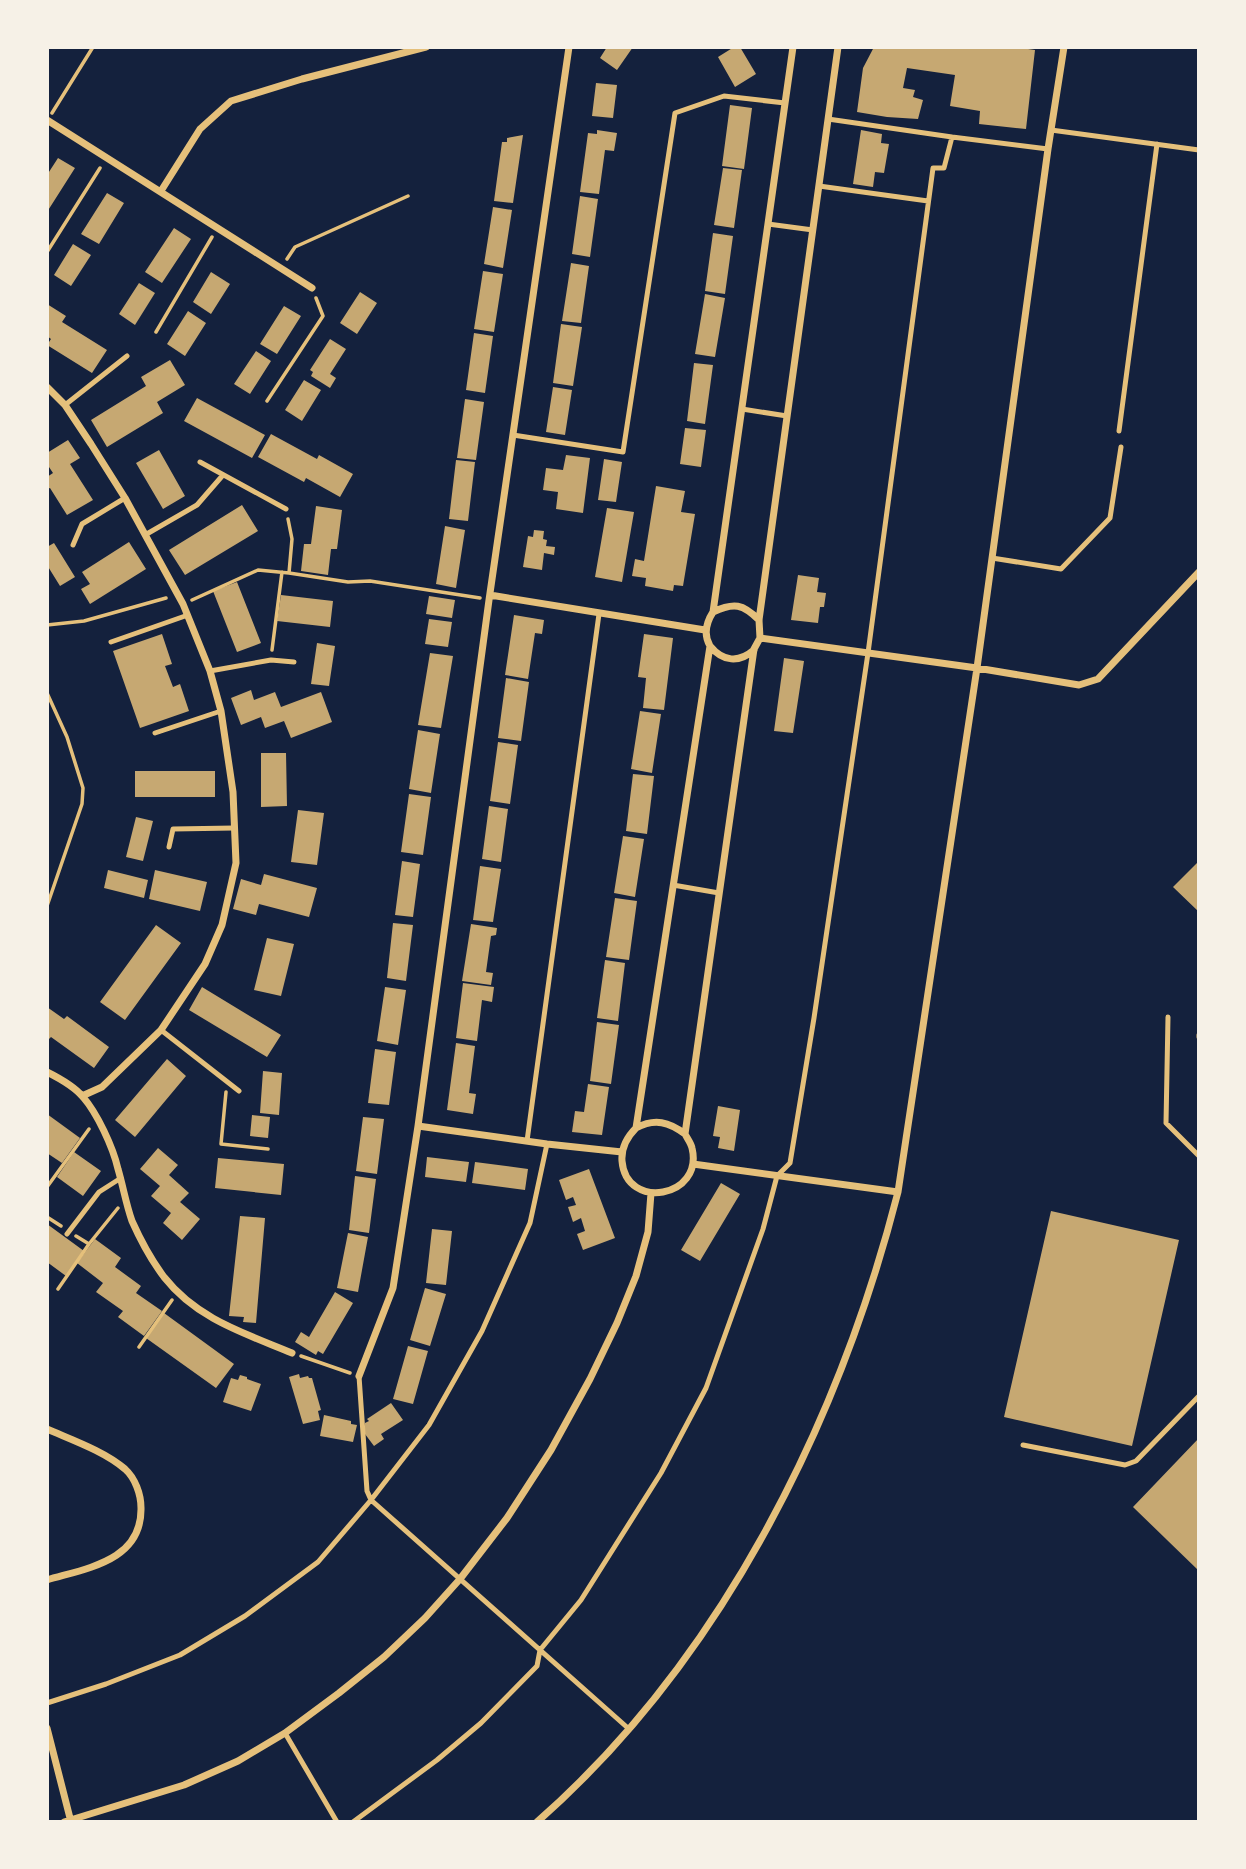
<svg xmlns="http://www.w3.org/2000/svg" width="1246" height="1869" viewBox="0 0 1246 1869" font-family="Inter,sans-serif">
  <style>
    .building { fill: #c6a872 }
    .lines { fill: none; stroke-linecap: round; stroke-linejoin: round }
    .path { stroke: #e5c07b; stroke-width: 3.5 }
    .service { stroke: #e5c07b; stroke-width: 5 }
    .minor { stroke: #e5c07b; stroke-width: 7 }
  </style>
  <rect width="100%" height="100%" fill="#14213d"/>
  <path class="building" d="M607,47H633L617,70L600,58Z
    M734,47H740L756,74L735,87L718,57Z
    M1015,47L1035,50L1026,129L979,124L980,111L950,106L955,75L907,68L903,88L915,90L913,97L923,100L918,119L887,117L857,112L863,68L874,47Z
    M596,83L617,85L613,118L592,116Z
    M730,105L752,108L744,169L722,166Z
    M597,130L617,133L614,151L605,150L599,194L580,192L588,133L597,134Z
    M861,130L882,134L881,143L889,144L884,173L875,172L873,187L853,184Z
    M523,135L513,203L494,201L502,142H507V138Z
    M58,158L75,168L47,212V175Z
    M723,168L742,170L734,228L714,225Z
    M107,193L124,203L99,244L81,234Z
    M580,196L598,199L590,257L572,254Z
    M493,207L512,210L503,268L484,264Z
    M174,228L191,239L162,283L145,272Z
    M713,233L733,236L725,294L705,291Z
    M73,244L91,255L71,286L54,275Z
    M571,263L589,266L581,323L562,321Z
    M483,271L503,274L494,332L474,329Z
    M211,272L230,284L211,314L193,302Z
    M139,283L155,293L135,325L119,314Z
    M360,292L377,303L357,334L340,323Z
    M705,294L725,298L715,357L695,354Z
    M47,304L66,316L62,322L107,350L92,373L47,345L51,339L47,336Z
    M284,306L301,316L277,354L260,344Z
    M188,311L206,323L185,356L167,344Z
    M561,324L582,327L573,386L553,383Z
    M474,333L493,336L485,393L466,390Z
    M330,339L346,349L330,374L336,378L330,388L311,376L313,372L310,370Z
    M256,351L271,361L250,394L234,384Z
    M170,360L185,385L157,402L163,413L107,447L91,420L146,386L141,377Z
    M694,363L713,365L705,424L687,421Z
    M304,380L321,390L302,421L285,410Z
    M553,387L572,390L565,435L546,432Z
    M197,398L265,435L252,458L184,421Z
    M465,399L484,402L476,460L457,458Z
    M685,428L706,430L701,467L680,464Z
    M271,434L317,459L319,455L353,474L340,497L306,478L304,482L258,457Z
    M68,440L80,458L70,464L93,500L67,515L50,488L47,489V477L53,473L47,464V453Z
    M159,450L185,496L163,509L136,463Z
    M566,455L590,458L583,513L556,509L558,492L543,490L546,468L563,470Z
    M604,459L622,462L616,502L598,500Z
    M456,460L475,462L468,521L449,519Z
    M656,486L685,491L681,512L695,514L683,586L674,585L673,591L645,586L646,578L632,576L635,559L644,561Z
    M242,505L258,531L185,575L169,550Z
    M316,506L342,510L337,549H331L328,575L301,571L304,544H311Z
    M607,508L634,512L622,582L595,577Z
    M445,526L465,530L456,588L436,584Z
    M534,530L544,531L543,539L547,540L546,546L555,547L554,555L544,553L542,570L523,567L528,536L533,537Z
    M129,542L146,569L90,604L81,589L90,584L82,572Z
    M54,543L75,577L60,586L47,565V547Z
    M798,575L819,578L817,592L826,593L824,607H820L818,623L791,620Z
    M237,582L261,643L237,652L213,591Z
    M281,595L333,601L330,627L277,621Z
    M429,596L455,600L452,618L426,614Z
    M514,615L544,620L542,634L535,633L528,679L505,675Z
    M429,619L452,622L448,647L425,644Z
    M162,634L172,664L165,666L173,687L180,684L189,711L140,728L113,651Z
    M644,634L673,638L664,710L643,708L646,678L638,677Z
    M317,643L335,646L329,686L311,684Z
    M430,653L453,656L441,728L418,725Z
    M784,658L804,661L793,733L774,731Z
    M506,678L529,682L521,741L498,738Z
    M251,690L254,700L275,692L281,707L321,692L332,722L291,738L284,721L265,728L261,717L241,725L231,698Z
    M640,711L661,714L652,773L631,769Z
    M418,730L440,734L431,793L409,789Z
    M498,742L518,745L510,804L490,801Z
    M261,753H286L287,806L261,807Z
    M135,771H215V797H135Z
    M633,774L654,776L647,834L626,831Z
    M409,794L431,797L423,855L401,852Z
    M489,806L508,809L501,862L482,859Z
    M298,810L324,813L317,865L291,862Z
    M136,817L153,821L143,861L126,857Z
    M623,836L644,839L635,897L614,893Z
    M402,861L420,864L413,917L395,915Z
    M1199,861V912L1173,887Z
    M480,866L501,869L493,922L473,920Z
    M108,870L148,880L144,898L104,888Z
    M155,870L207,882L200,911L149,899Z
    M264,874L317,888L309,917L259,904L256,915L233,909L241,879L261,885Z
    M615,898L637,901L629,960L606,957Z
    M393,923L413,925L406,981L387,978Z
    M471,924L497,928L496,935L491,936L486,972L493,973L491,985L462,981Z
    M156,925L181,943L125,1020L100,1002Z
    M267,938L294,944L281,996L254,990Z
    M605,960L625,963L618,1021L597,1018Z
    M463,983L494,987L492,1002L482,1000L477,1041L456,1038Z
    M202,987L281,1035L267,1057L189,1010Z
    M385,987L406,990L398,1045L377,1041Z
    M47,1007L64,1019L67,1016L109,1047L94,1068L51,1037L47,1041Z
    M597,1022L619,1025L611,1084L590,1081Z
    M456,1043L475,1046L469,1093L476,1094L473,1114L447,1110Z
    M375,1049L396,1052L389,1105L368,1103Z
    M167,1059L186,1076L135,1137L115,1120Z
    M263,1071L282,1073L279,1115L260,1113Z
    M588,1084L609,1087L602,1135L572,1132L575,1111L584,1112Z
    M718,1106L740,1110L734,1151L718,1148L720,1137L713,1136Z
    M47,1114L80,1138L62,1163L47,1153Z
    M252,1115L270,1117L268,1138L250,1136Z
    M363,1117L384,1119L377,1174L356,1171Z
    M158,1148L178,1165L169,1175L189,1193L180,1202L200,1219L182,1240L163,1223L171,1213L151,1196L160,1186L140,1169Z
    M74,1152L101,1171L83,1196L57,1177Z
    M427,1157L469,1162L466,1182L425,1177Z
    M218,1158L284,1164L281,1195L215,1188Z
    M475,1162L528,1169L525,1190L472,1183Z
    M589,1169L615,1238L583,1250L577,1234L585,1231L581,1218L573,1222L568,1207L576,1205L573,1197L566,1200L559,1180Z
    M355,1176L376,1179L369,1233L349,1230Z
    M721,1183L740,1194L700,1261L681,1250Z
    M1051,1211L1179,1240L1132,1446L1004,1417Z
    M240,1216L265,1218L256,1323L243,1322L244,1317L229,1316Z
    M47,1224L84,1251L66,1276L47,1262Z
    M432,1229L452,1231L446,1285L426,1283Z
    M348,1233L368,1237L358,1292L337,1288Z
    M95,1239L121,1258L115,1267L141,1286L136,1293L162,1311L144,1336L118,1317L123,1311L96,1292L103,1283L77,1263Z
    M425,1288L446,1294L430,1346L410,1340Z
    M335,1292L353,1303L323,1354L318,1351L316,1355L295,1342L301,1332L309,1337Z
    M164,1313L234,1364L216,1388L146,1338Z
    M408,1346L428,1351L413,1404L393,1399Z
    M299,1374L300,1378L308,1376L309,1378H312L321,1410L318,1411L320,1420L303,1424L289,1377Z
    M240,1375L247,1377V1379L261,1384L251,1411L223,1402L231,1378L238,1380Z
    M391,1403L403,1420L381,1434L384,1439L374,1446L365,1434V1423L369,1421L367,1419Z
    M324,1415L351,1421V1424L357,1425L353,1442L320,1436Z
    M1199,1438V1571L1133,1507Z"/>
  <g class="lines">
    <path class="path" d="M52,113L93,47
      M47,252L100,168
      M287,259L295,247L408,196
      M156,332L212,237
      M267,401L323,316L316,298
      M288,519L292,539L289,573
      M192,600L258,570L289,573L348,582L370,581L480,598
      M47,625L84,621L166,598
      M272,650L282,572
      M47,693L67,737L83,788L82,804L47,906
      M226,1092L221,1144L268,1149
      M47,1187L89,1129
      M47,1217L61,1226
      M76,1236L89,1244
      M58,1289L89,1244L118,1208
      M139,1347L172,1300
      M301,1356L350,1373"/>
    <path class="service" d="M828,119L952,137
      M1051,130L1199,150
      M819,186L928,201
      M768,224L813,230
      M65,405L127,356
      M742,409L787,416
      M1119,431L1157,144
      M513,435L623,452L675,113L724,96L785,103
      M200,462L286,509
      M145,535L197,505L223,475
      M73,545L82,524L125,498
      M992,558L1061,569L1110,518L1121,447
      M111,642L188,615
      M210,671L271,660L294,662
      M155,733L221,711
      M169,847L173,829L234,828
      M673,885L719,893
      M1168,1017L1166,1123L1199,1156
      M161,1030L239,1091
      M1199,1035V1037
      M527,1141L599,614
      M67,1234L99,1192L121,1178
      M359,1376L367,1491L371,1500L629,1729
      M1023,1445L1125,1465L1136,1461L1199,1396
      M47,1703L106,1684L180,1655L245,1616L318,1562L371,1500L429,1425L482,1331L530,1223L547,1144
      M285,1733L337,1822
      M353,1822L437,1760L481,1723L537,1666L540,1650L581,1600L661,1473L706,1388L763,1229L777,1176L790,1163L814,1018L868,653L933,168H944L952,137L1048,149"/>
    <path class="minor" d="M793,47L713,612C706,623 703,634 710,646L636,1128C627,1137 621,1147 622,1161C626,1211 704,1198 692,1148C691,1143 687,1138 685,1134L754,649L760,638L759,620L838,47
      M47,120L312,288
      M161,191L200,129L231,101L302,79L426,47
      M47,387L65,405L91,444L125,498L183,604L210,671L221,711L233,792L236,863L222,925L205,964L161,1030L102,1087L82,1096
      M490,595L705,630
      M713,612C734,602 743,604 759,620
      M760,638L977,668L1079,685L1098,679L1199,572
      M710,646C723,662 739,663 754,650
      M47,1072C59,1078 74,1086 83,1097C97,1113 113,1147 118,1169C123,1186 126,1204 132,1221C140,1239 152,1261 164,1277C197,1319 244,1333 292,1353
      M418,1126L547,1144L622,1152
      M636,1128C655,1118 669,1122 685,1134
      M693,1164L898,1192
      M359,1376L393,1288L418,1126L489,600L569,47
      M47,1429C72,1440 104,1451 125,1469C135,1478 141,1494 141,1508C142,1561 87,1568 47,1580
      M47,1728L71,1822
      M64,1822L184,1785L238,1761L285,1733L339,1693L384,1657L425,1618L460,1579L507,1518L551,1450L590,1379L617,1323L636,1276L648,1232L651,1193
      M537,1822C720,1661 838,1426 898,1192L977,668L1048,149L1064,47"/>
  </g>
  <rect width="1246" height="1869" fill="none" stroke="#f6f1e7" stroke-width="98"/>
</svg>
